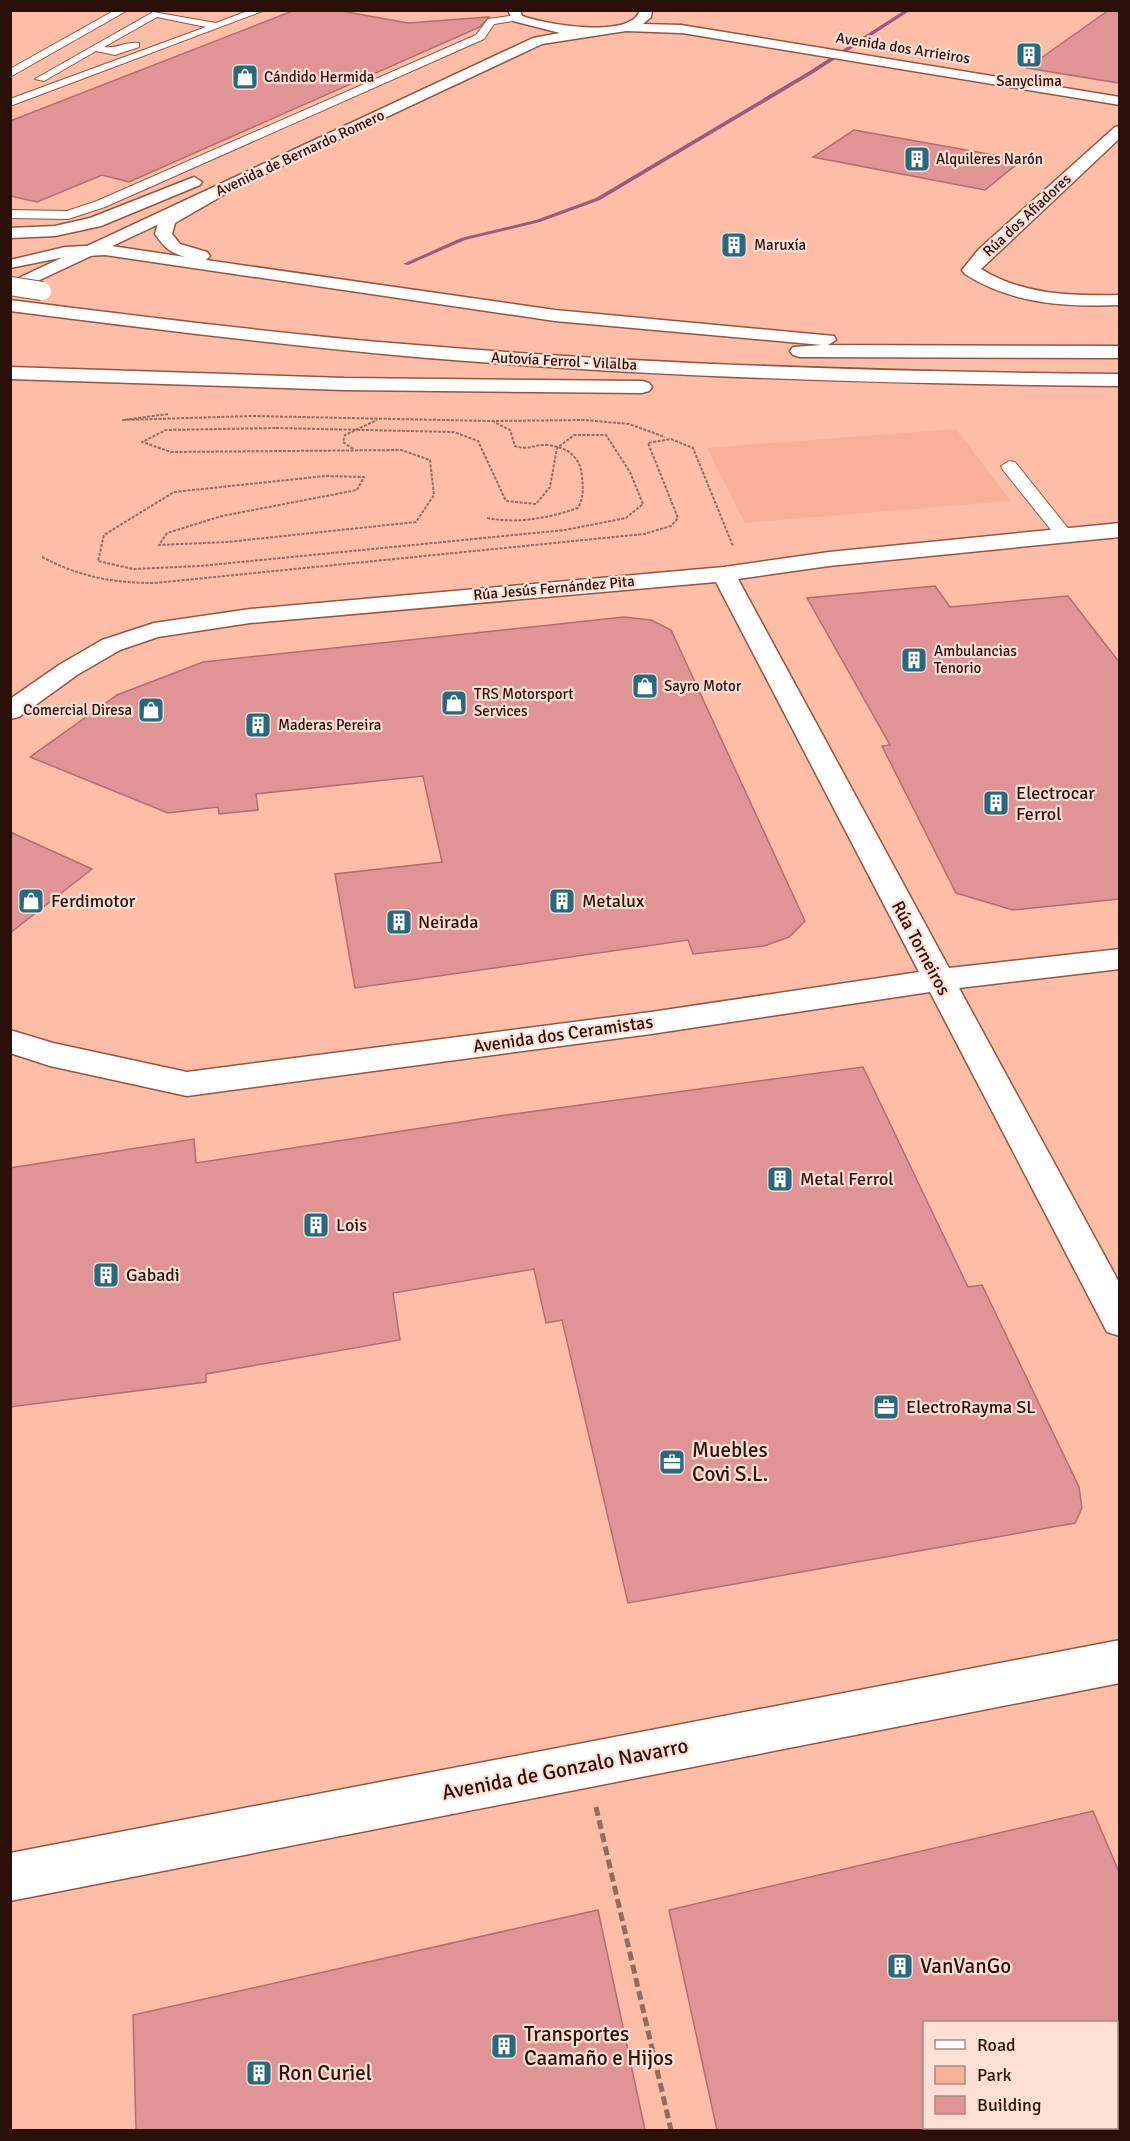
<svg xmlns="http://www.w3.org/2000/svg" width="1130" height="2141" viewBox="0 0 1130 2141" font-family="Signika,sans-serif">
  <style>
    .built { fill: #febda7; fill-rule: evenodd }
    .green { fill: #f8b098 }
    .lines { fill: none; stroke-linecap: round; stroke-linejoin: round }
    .stream { fill: #995b7e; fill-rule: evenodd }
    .building { fill: #e19495; stroke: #b46c6d; stroke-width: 1.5 }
    .service-casing { stroke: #95543e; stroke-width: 2 }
    .minor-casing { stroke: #95543e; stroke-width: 3 }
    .trunk-casing { stroke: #95543e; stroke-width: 3 }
    .motorway-casing { stroke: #95543e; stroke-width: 3 }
    .path-far1 { stroke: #906d61; stroke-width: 2; stroke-dasharray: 3 1.5; stroke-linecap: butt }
    .path { stroke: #906d61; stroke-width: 5; stroke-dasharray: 9 4.5; stroke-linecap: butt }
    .service { fill: #fff; fill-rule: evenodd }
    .minor { fill: #fff; fill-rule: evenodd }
    .trunk { fill: #fff; fill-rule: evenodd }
    .motorway { fill: #fff; fill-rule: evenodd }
    .motorway-bridge-casing { stroke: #95543e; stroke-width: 20; stroke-linecap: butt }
    .motorway-bridge { stroke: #fff; stroke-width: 18 }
    .labels { text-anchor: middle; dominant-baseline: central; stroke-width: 4.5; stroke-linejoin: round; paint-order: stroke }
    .far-street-label { font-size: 15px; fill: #2a1008; stroke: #fedfd5 }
    .far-poi-label { font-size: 15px; fill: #2a1008; stroke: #fedfd5; text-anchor: start }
    .poi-label { font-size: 18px; fill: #2a1008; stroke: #fedfd5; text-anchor: start }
    .street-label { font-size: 18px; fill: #2a1008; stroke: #fedfd5 }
    .near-poi-label { font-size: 21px; fill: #2a1008; stroke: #fedfd5; text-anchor: start }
    .near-street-label { font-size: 21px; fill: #2a1008; stroke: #fedfd5 }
  </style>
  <rect width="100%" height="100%" fill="#fbcebf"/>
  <path class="built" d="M11,11H1119V2130H11ZM924,2022H1116V2128H924Z"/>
  <path class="green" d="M956,429L1011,501L745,523L707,448Z"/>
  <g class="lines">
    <path class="stream" d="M905,10H911L812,74L600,200L540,222L465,240L408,265L403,264L461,238L536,220L596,198L808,72Z"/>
  </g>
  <path class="building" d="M295,10H336L408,23L489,17L480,27L129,182L102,175L37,202L10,196V121Z
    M1109,10H1119V83L1027,68Z
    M854,130L1022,160L985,190L813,157Z
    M935,586L950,607L1068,596L1119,662V899L1013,910L956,893L882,746L890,745L807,598Z
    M624,617L651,620L671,630L805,921L789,937L764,946L693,954L688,940L355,988L335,874L442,862L423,776L256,794L258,810L219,814L218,807L168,813L30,757L117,695L203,662Z
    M10,832L92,869L10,933Z
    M863,1067L968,1287L982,1285L1079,1487L1082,1508L1075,1523L628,1603L562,1320L546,1323L534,1269L393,1293L400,1340L206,1374V1382L10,1407V1168L194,1139L196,1163L499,1116Z
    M1093,1811L1119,1872V2022H924V2130H717L669,1910Z
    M598,1910L645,2130H136L133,2015Z"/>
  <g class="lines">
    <defs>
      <path id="service" d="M115,10H128L10,77V69Z
        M250,10H265L10,106V99L206,27L157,17L104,47C117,49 126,41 139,43V47L115,55L96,51L44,81L35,79L153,12L216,23Z
        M517,15L520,16V20L494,24L484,39L105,207L68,219L10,218V210L67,211L97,201L476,35L488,19Z
        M1009,461L1015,462L1071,532L1074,536L1071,540H1059L1003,470L1001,466Z"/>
      <path id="minor" d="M681,25L1120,97V105L676,32L675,29Z
        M1120,126V138L981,269C1023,295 1071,296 1120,295V305C1065,307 1012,304 965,274L962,270L979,249L1115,127Z
        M1120,523V537L829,566L738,579L949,968L1120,949V969L959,988L1120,1284V1336L1107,1332L930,992L651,1034L187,1096L50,1066L10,1053V1030L53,1043L187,1072L651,1012L919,972L716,582L250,623L158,637L120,650L77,675L19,717L10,719V699L59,665L102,640L154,623L250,609L724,567L829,552Z
        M1120,1640V1683L10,1901V1853Z"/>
      <path id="trunk" d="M508,10H520L522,16C544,24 632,40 640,10H652L651,17L643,24L681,25L687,29L681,33L626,31L542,44L10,294V282L533,38L560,33L513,21Z"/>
      <path id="motorway" d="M194,177L202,182L200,185L101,226L55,236L10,238V228L55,226L90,218Z
        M221,185L229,190L227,193L175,223L172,234L180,244L207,252L210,256L206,260L555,310L834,336L836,340L828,345L1120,346V358L800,357L793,355L790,351L793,347L822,345L555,321L105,255L65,257L10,268V260L65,247L105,245L185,257C169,252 164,247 155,234L159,220Z
        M10,300C145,317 280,334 416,345C650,365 885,372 1120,374V386C885,384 650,377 416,357C280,345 145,328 10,311Z
        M10,367L344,378L642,381L649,383L652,387L649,391L642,393L344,390L10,379Z"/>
    </defs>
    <use href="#service" class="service-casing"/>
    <use href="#minor" class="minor-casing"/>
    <use href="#trunk" class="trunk-casing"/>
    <use href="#motorway" class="motorway-casing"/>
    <path class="path-far1" d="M168,414L123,420L252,416L490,421L584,420L629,424L665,437
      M276,428L454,432L478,441L506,501L536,504L550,487L557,448L574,435H606L630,472L643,504L626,518L565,530L200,566L133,569L98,561L104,535L174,492L325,476L364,477L357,490L222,516L167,533L159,545L227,542L416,522L434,495L430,460L401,450L171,452L142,442L166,430Z
      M353,449L343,442L345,435L377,420
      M487,518C519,524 548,518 578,508C584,497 583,488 582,476C580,456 567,447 547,445C535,444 528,451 515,446L510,430L494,422
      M42,557C80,577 113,583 155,583L644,534L671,526L678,518L648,443L671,439L693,448L733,546"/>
    <path class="path" d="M596,1807L671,2130"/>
    <use href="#service" class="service"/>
    <use href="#minor" class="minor"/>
    <use href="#trunk" class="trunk"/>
    <use href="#motorway" class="motorway"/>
    <defs>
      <path id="motorway-bridge" d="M10,286L42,291"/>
    </defs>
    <use href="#motorway-bridge" class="motorway-bridge-casing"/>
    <use href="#motorway-bridge" class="motorway-bridge"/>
  </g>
  <defs>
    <symbol id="building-square" viewBox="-11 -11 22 22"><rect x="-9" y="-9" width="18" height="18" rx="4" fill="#286a7d" stroke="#fedfd5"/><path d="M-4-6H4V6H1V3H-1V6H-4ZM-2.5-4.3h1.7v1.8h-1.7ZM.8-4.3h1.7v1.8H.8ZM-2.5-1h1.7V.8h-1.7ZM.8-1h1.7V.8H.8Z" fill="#fff"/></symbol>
    <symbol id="shop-square" viewBox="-11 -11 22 22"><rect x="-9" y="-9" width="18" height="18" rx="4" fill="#286a7d" stroke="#fedfd5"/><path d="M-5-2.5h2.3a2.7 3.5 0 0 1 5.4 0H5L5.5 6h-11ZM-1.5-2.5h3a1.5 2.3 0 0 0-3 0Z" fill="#fff"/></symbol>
    <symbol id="office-square" viewBox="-11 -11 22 22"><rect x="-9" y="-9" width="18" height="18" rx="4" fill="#286a7d" stroke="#fedfd5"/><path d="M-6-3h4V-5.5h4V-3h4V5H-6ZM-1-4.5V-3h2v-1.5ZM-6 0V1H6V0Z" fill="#fff"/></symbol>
  </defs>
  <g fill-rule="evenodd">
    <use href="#building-square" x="1014" y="40" width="30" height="30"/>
    <use href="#shop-square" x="230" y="62" width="30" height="30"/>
    <use href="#building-square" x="902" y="144" width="30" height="30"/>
    <use href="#building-square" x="719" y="230" width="30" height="30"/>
    <use href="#building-square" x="899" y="645" width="30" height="30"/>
    <use href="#shop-square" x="630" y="671" width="30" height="30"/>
    <use href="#shop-square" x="439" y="688" width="30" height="30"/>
    <use href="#shop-square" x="136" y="695" width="30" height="30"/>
    <use href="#building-square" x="243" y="710" width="30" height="30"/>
    <use href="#building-square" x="981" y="788" width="30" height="30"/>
    <use href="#shop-square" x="16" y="886" width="30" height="30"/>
    <use href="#building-square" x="547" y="886" width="30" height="30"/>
    <use href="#building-square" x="384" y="907" width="30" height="30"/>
    <use href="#building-square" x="765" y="1164" width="30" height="30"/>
    <use href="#building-square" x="301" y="1210" width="30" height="30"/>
    <use href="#building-square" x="91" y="1260" width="30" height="30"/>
    <use href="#office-square" x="871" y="1392" width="30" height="30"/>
    <use href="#office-square" x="657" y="1447" width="30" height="30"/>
    <use href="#building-square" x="885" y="1951" width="30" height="30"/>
    <use href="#building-square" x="489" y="2031" width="30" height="30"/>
    <use href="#building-square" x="244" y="2058" width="30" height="30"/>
  </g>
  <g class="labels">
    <g class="far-street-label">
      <text transform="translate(903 48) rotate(9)">Avenida dos Arrieiros</text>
      <text transform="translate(300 153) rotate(-25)">Avenida de Bernardo Romero</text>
      <text transform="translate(1027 215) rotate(-43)">Rúa dos Afiadores</text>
      <text transform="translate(564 361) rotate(3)">Autovía Ferrol - Vilalba</text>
      <text transform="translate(554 588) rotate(-5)">Rúa Jesús Fernández Pita</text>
    </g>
    <g class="far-poi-label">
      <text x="264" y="77">Cándido Hermida</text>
      <text x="1029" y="81" text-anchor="middle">Sanyclima</text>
      <text x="936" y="159">Alquileres Narón</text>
      <text x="754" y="245">Maruxía</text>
      <text x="934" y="651">Ambulancias<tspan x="934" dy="17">Tenorio</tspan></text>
      <text x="664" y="686">Sayro Motor</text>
      <text x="474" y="694">TRS Motorsport<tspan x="474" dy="17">Services</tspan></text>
      <text x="132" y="710" text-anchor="end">Comercial Diresa</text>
      <text x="278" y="725">Maderas Pereira</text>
    </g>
    <g class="poi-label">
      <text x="1016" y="793">Electrocar<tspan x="1016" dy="21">Ferrol</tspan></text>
      <text x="51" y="901">Ferdimotor</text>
      <text x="582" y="901">Metalux</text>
      <text x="418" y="922">Neirada</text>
      <text x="800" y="1179">Metal Ferrol</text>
      <text x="336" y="1225">Lois</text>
      <text x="126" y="1275">Gabadi</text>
      <text x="906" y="1407">ElectroRayma SL</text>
    </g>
    <g class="street-label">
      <text transform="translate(921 948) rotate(62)">Rúa Torneiros</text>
      <text transform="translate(563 1034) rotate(-8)">Avenida dos Ceramistas</text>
    </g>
    <g class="near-poi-label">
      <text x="692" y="1450">Muebles<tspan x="692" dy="24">Covi S.L.</tspan></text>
      <text x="920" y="1966">VanVanGo</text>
      <text x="524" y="2034">Transportes<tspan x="524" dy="24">Caamaño e Hijos</tspan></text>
      <text x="278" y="2073">Ron Curiel</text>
    </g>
    <g class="near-street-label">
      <text transform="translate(565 1769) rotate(-11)">Avenida de Gonzalo Navarro</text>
    </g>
  </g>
  <rect width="1130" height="2141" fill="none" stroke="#2a1008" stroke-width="24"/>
  <rect x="923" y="2021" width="195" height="108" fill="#fedfd5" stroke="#a98c83" stroke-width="1.5"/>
  <rect x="935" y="2040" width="30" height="9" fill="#ffffff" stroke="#a98c83" stroke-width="1.5"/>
  <text x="977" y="2051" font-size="18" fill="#2a1008">Road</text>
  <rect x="935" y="2066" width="30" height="18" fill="#f8b098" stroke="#a98c83" stroke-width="1.5"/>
  <text x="977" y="2081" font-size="18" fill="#2a1008">Park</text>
  <rect x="935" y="2096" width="30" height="18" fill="#e19495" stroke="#a98c83" stroke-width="1.5"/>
  <text x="977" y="2111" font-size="18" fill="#2a1008">Building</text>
</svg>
